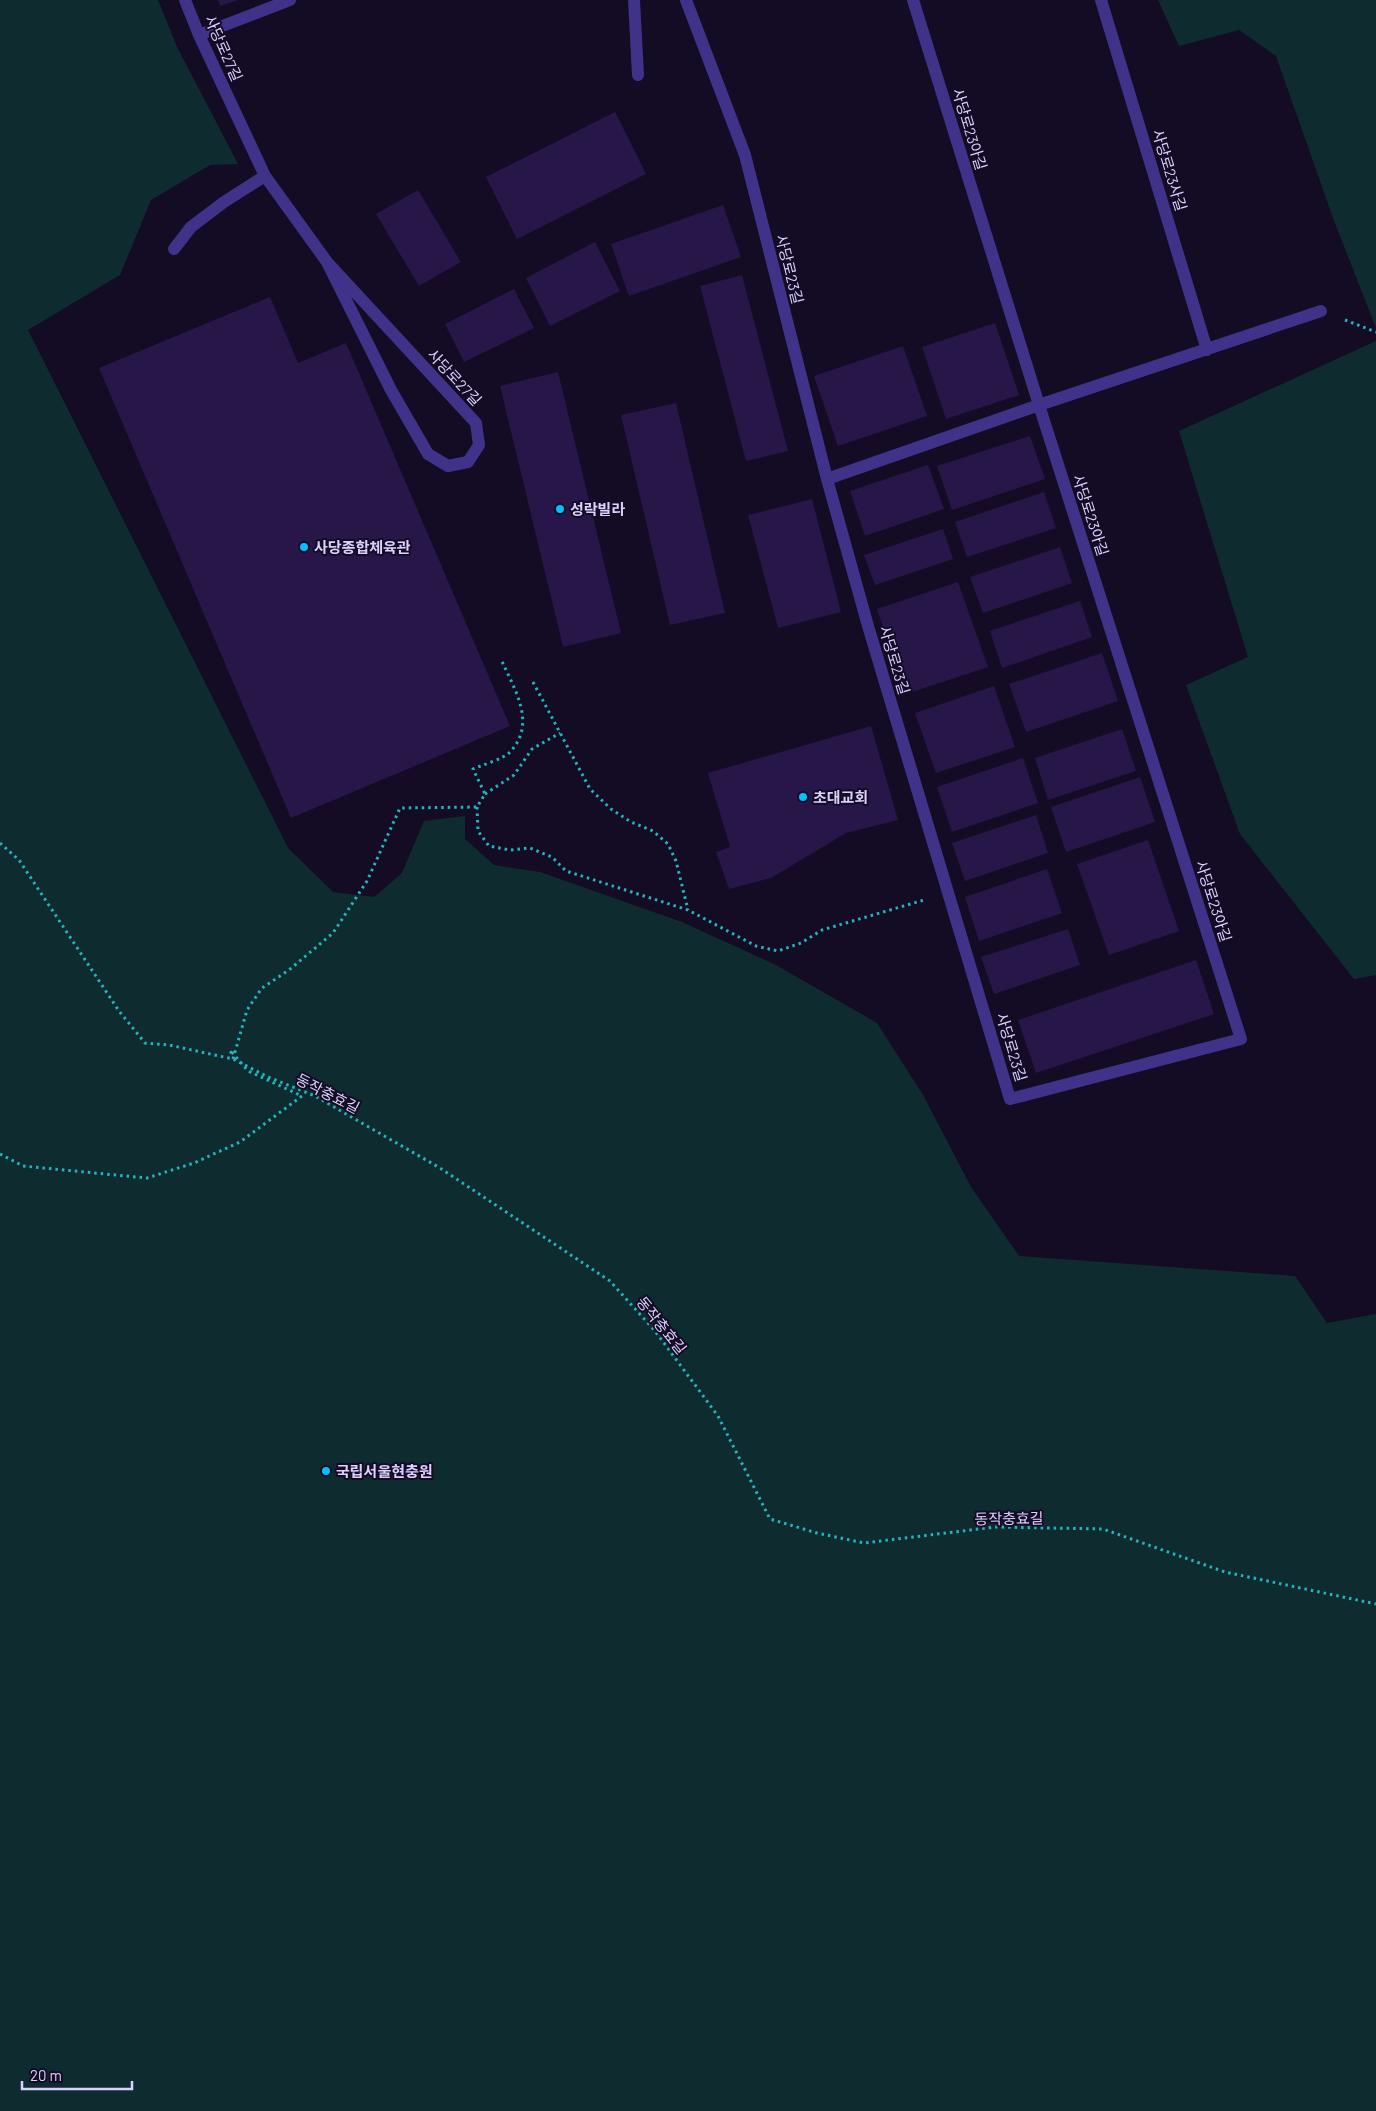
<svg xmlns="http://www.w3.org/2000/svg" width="1376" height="2111" viewBox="0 0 1376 2111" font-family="Barlow,'Noto Sans KR',sans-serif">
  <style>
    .green { fill: #0e2c30 }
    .building { fill: #271648 }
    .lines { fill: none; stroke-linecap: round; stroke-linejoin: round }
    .path { stroke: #22b5c1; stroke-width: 3; stroke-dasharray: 2.5 4; stroke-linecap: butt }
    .minor { stroke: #413289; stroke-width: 12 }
    .poi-dot { fill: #00c0fb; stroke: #140c25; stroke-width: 2 }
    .labels { text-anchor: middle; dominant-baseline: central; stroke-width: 4; stroke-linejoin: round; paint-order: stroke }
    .street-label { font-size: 15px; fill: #dcd0ff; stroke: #140c25 }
    .poi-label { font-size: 15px; font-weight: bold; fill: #dcd0ff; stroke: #140c25; text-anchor: start }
  </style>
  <rect width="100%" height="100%" fill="#140c25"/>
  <path class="green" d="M0,0H158L177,47L238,164L210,165L151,200L120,275L28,330L288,848L333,892L374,897L402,873L424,821L465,816V839L494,865L540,872L682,922L776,965L877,1023L923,1095L971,1187L1019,1256L1295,1276L1327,1323L1376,1314V2111H0Z
    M1158,0H1376V328L1333,218L1276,56L1239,30L1179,46Z
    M1376,341V975L1354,979L1240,834L1186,685L1248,657L1179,431Z"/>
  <path class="building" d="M218,0H238L220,6Z
    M615,112L646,174L517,239L486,177Z
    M418,190L461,262L419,286L376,214Z
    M723,205L741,257L629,296L611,244Z
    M595,242L620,291L550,326L526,278Z
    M742,275L788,451L746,461L700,286Z
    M514,289L534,328L464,362L445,324Z
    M270,297L298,363L346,343L510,726L291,818L99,368Z
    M995,323L1019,395L946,419L922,347Z
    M903,346L927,416L838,446L814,376Z
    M558,372L621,633L563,647L500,386Z
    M676,403L725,613L670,625L621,415Z
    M1030,436L1045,479L952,510L937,466Z
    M928,465L944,509L865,536L850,491Z
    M1044,492L1056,528L967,557L955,522Z
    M812,499L841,612L778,628L748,515Z
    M943,529L953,559L875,585L864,555Z
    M1060,547L1072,583L983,613L970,577Z
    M958,582L988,667L906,694L877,609Z
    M1080,601L1092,637L1002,668L990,631Z
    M1102,653L1118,701L1026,732L1009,684Z
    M994,686L1015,747L936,773L915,713Z
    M871,726L898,820L846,833L771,878L729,889L716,852L730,847L708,773Z
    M1122,729L1136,771L1048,800L1035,758Z
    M1023,758L1038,803L952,832L937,787Z
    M1140,777L1155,822L1066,852L1051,807Z
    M1036,815L1048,853L965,881L952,843Z
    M1148,840L1179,931L1109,955L1077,864Z
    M1047,869L1062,913L979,941L965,897Z
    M1068,929L1080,965L994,994L981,957Z
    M1196,960L1214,1014L1036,1073L1018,1020Z"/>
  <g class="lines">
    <path class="path" d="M1345,320L1376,332
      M533,682L590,789L611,809L631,822L653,831L668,844L676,861L688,910
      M485,794L514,775L532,749L560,733
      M477,807L478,831L489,846L510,850L530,848L552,857L566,871L688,910L756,946L778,951L801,943L822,930L924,900
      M0,843L19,860L119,1011L145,1043L169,1045L233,1059L268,1077L315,1096L440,1168L610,1281L655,1331L718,1416L770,1519L817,1533L864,1543L995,1527L1103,1529L1225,1572L1376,1604
      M233,1059L247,1010L262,988L289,970L333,933L367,881L400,808L477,807L485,794L473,769C482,765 503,759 509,753C538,724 514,689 501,659
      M0,1154L23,1166L147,1178L194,1163L240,1142L302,1096L248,1071L230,1050L233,1057"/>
    <path class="minor" d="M185,0L199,35L265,176L327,262L476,423L479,445L468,462L448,466L428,454L391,390L327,262
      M634,0L638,75
      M686,0L745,155L827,479L868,626L1010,1099L1241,1039L1039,405L913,0
      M1101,0L1207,350
      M199,35L290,0
      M174,249L191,227L224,202L265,176
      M827,479L1039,405L1321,311"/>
  </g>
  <g class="poi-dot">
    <circle cx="560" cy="509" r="5"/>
    <circle cx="304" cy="547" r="5"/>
    <circle cx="803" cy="797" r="5"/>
    <circle cx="326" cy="1471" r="5"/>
  </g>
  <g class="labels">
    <g class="street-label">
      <text transform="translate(224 48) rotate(66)">사당로27길</text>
      <text transform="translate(970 129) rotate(73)">사당로23아길</text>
      <text transform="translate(1170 170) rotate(73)">사당로23사길</text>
      <text transform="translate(790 269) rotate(76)">사당로23길</text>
      <text transform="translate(455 377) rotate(47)">사당로27길</text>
      <text transform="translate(1091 515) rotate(72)">사당로23아길</text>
      <text transform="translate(895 660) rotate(73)">사당로23길</text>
      <text transform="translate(1214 901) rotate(72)">사당로23아길</text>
      <text transform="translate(1012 1047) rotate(73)">사당로23길</text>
      <text transform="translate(328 1093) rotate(27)">동작충효길</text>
      <text transform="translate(662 1325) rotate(51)">동작충효길</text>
      <text transform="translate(1009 1518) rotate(-1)">동작충효길</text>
    </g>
    <g class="poi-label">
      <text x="570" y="509">성락빌라</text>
      <text x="314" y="547">사당종합체육관</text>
      <text x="813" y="797">초대교회</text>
      <text x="336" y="1471">국립서울현충원</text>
    </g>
  </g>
  <path d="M22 2081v8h110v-8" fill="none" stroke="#dcd0ff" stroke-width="2.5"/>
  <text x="30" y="2081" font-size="15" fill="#dcd0ff" stroke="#140c25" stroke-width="4" paint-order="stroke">20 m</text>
</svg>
